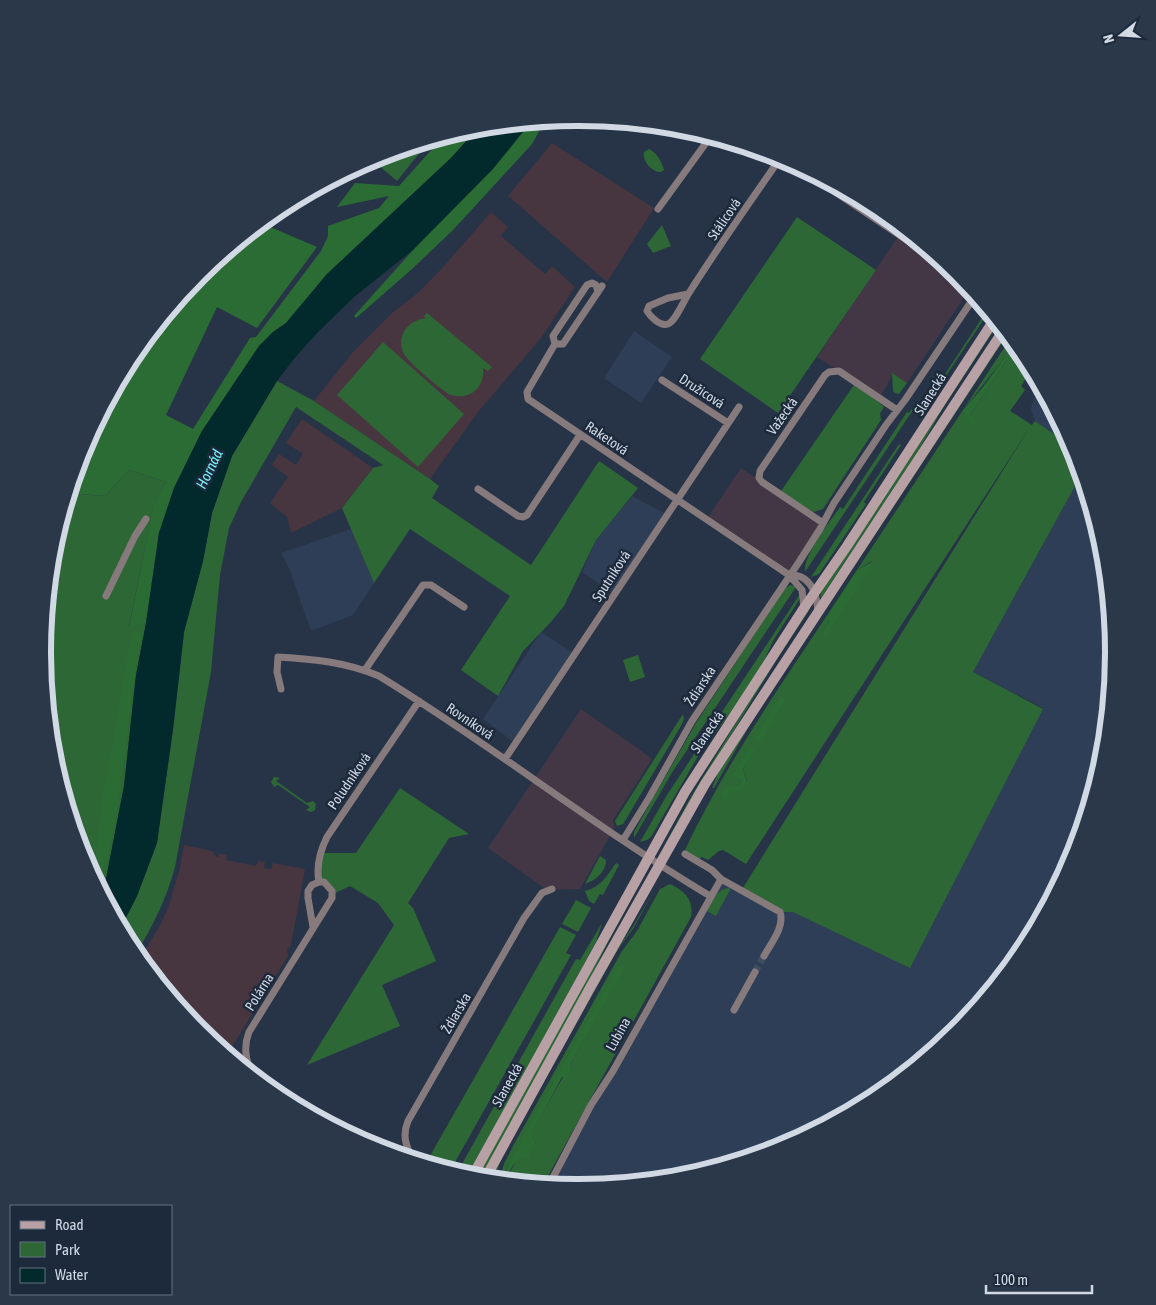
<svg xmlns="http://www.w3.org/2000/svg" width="1156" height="1305" viewBox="0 0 1156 1305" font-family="'Asap Condensed',sans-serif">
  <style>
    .commercial { fill: #433645 }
    .built { fill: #2d3e56 }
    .education { fill: #47353f }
    .green { fill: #2e6736; fill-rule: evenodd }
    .forest { fill: #2b6c35 }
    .water { fill: #022a2d }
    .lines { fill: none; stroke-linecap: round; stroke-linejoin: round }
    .street-tunnel { stroke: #404d5f; stroke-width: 7; stroke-dasharray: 7 3.5; stroke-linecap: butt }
    .street { stroke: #877a7c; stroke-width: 7 }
    .secondary { stroke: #b7a1a5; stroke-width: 10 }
    .labels { text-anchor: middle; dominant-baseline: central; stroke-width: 5; stroke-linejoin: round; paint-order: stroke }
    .street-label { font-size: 14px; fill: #d1d9e5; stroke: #1d2a3c }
    .water-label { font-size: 15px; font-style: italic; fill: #78f3fb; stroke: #1d2a3c }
    .rim { fill: none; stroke: #d1d9e5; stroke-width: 6 }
  </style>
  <rect width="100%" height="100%" fill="#273447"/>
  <path class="commercial" d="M899,235L953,271L967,287L964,297L907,383L892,374L888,384L881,395L856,382L817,357Z
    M741,468L823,523L789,575L706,520Z
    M581,709L640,750L652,759L613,820L615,827L580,889L547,890L488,848Z
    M555,1174L582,1188L549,1185Z"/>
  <path class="built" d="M634,331L672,357L641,403L604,378Z
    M1040,387L1073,447L1035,421L1031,409L1033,400Z
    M1081,475L1103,548L1113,653L1103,757L1073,858L1023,950L956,1031L875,1098L783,1147L682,1178L582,1188L555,1174L721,879L780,912H793L1043,708L973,672Z
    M632,496L666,514L614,594L582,572L596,540Z
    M351,529L374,583L353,615L311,631L289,568L281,553Z
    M541,632L575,654L515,743L483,719Z"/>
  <path class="education" d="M552,143L654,208L607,282L508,196Z
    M491,212L508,227L501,236L545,274L552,266L575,287L541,338L478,412L430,479L314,401L353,352L392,313L419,292L446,264Z
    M302,419L373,468L342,508L291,533L287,517L270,503L288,477L272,465L279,454L296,465L303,454L286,443Z
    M184,845L212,851L218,858L219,854L227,855L226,860L256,866L258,861L265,862L264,868L271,869L273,863L305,869L291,945L287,950L288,956L230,1050L199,1031L140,959L159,927L168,908L180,868Z"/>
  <path class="green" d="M429,141L397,181L371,159L373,158Z
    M649,149C657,153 662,162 664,170L661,172C652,172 642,161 644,152Z
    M797,217L876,270L778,413L700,359Z
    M662,225L671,246L653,253L647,244Z
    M427,313L492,367L488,371L483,368C484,376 482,383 477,389C470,396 460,398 451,395C443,392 408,362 404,354C395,337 408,320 426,318L424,316Z
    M982,318L984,319L927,404L926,403Z
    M995,326L996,327L945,405L918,451L821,598L820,592L914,452Z
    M1006,334L1007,335L752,721L714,788H712L720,768Z
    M1010,339L1012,342L1002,361L963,410L970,415L1007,360L1013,356L1016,346L1023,355L1031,370L1021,386L1025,390L1010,411L1032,425L1035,421L1073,447L1081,475L973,672L1043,709L910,968L793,912H780L741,891L1030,427L746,864L723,850L719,851L708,860L702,857L698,860L684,852C724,767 778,689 830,611V619L822,633L872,561L857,570ZM755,749L743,769L747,781L731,791L725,800L721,795L738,786L741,781L733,776Z
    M383,342L464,414L418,467L337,395Z
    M892,373L907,383L899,394L895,393L893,391Z
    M277,381L314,401L430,479L439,486L432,498L531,565L599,461L638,488L596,540L564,606L550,623L523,651L498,696L461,670L510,596L410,529L374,583L342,508L373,468L383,465L296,407L241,502L229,528L220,575L211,672L175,867C166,900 153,925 136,954L121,927L137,896L157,843L173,730L184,632L203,561L212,513L232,456Z
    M856,382L884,407L880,413L881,420L823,509L814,512L779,494Z
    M916,403L917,404L805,572C803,554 830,522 840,507L843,509L907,412L909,413Z
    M899,444L901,445L864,502L866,504L819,574L811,577Z
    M129,470L166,482L153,508L129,627L146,623L136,675L124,786L106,879L102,892L83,857L53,757L43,652L53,548L69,493L105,496Z
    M790,585L796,587L673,771L634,838V832L644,814L696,723L785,588Z
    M800,594L799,600L773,641L762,665L733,710L701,751L651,837L647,840L640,842L667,795Z
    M809,608L810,609L775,662L661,851L692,795L774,661Z
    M638,655L645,677L630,682L623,660Z
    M683,714L684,719L682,724L628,816L623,824L617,826L615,821Z
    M274,777L280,778L276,781L307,803L313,801L316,804L315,810L311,812L306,810L310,807L278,785L274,787L271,782Z
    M400,788L469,834L449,838L408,903L413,908L436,961L382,985L400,1026L307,1065L394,925L378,903L350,886L333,894L319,882L320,853H356Z
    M600,856L606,860C606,872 596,880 585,884Z
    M616,863L619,865L603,895L600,894L594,904L589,901L585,891C601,887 607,876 616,863Z
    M640,880L641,881L607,944L584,991L481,1178H478L488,1157Z
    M670,884C684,891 694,899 691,917L543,1185L505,1181L516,1161L521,1158L536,1143L530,1135L563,1077L572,1070L570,1065L625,965L508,1165L503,1181L499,1180L504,1164L513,1146L622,951L637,931L660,889Z
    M731,888L716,916L707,911C713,900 717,888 731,888Z
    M655,889L633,929L618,949L509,1144L500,1162L494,1180H493L499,1161L617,949L632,928Z
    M576,900L591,908L578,932L562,924Z
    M602,923L596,942L473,1166L467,1176L457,1173L576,959L580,960Z
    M560,927L576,935L566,953L571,955L450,1171L426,1163Z"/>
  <path class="forest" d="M545,120L532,144L453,230L412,269L356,318L354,316L481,174L521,123Z
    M474,127H479L451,158L327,274L286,323L273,332L259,346L202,431L174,488L159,533L146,623L129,628L153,507L166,482L129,470L105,496L69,493L83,447L133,355L200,274L261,223L317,247L257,328L217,307L166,415L193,429L250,338L256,337L321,251L328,236V226L379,208L389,196L337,207L355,183L399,186L443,137Z
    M1012,342L1016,346L1010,361L1007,360L970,415L977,422L974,427L963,410L983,387L1002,361Z
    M874,561L825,638L822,633L830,619V611L857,570Z
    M143,631C135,672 130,712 125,753C119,797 114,844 98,885L92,873L94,871L103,795L132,632Z
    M787,697L760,742L756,738L779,698Z
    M750,749H756L743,769L747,782L742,789L731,792L725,801L721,795L726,787L738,786L741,781L732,776Z
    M626,965L570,1065L572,1070L566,1078L562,1077L531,1135L536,1143L528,1158C514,1157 511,1169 505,1181H503L508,1165L618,967Z"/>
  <path class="water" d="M531,122L493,169L413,250L354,297L317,333L293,360L277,381L232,456L212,513L203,561L184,632L173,729L157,843L137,896L121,927L102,892L106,879L124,786L136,675L146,623L159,533L174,488L202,431L259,346L273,332L286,323L327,274L451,158L479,127Z"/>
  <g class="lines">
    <path class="street-tunnel" d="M755,972L764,956"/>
    <path class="street" d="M789,161L953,271
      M658,209L711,136
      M602,286L563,344H555L552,349L527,392L528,399L789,575L802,590L804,608
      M688,294L668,298L649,306L647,311C650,316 660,327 668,324C675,322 684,300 689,293C718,247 750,202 781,157
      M555,344L553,336L587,285L592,283L596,285L598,292
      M662,380L728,423
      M478,489L518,516L523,517L527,515L580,435
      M823,523L762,482L759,478L760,471L825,375L829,372L839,371L897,410
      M789,575C811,574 817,594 818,612
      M106,596L135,536L146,519
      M365,670L423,585H431L464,607
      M281,689L277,672L278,657C313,659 346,662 379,676C492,745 596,828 710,896
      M505,759L739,407
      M623,840L649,798L692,721L799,562L820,529L834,503L886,425L905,400L975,296
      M685,854L712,870L721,879L780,912C785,927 771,943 764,956
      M319,882C316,866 320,851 327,837L419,701
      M734,1010L755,972
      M252,1075C246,1060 243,1047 249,1032L332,898V891L324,882H319L312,885L308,891V898L313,927
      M412,1159C406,1145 402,1136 408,1121L524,918L542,893L552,889
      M549,1185L591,1105L613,1071L721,879"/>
    <path class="secondary" d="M472,1177L685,792L804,608L847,546L994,320
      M485,1179L590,988L705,784L1003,331"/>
  </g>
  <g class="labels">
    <g class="street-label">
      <text transform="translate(724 219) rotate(-56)">Stálicová</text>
      <text transform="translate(702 391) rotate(33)">Družicová</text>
      <text transform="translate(930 394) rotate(-58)">Slanecká</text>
      <text transform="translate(782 416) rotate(-55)">Važecká</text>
      <text transform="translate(607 438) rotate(34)">Raketová</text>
      <text transform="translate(611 576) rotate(-57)">Sputniková</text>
      <text transform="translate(700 686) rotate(-57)">Ždiarska</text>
      <text transform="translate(470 721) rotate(34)">Rovníková</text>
      <text transform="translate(707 732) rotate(-56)">Slanecká</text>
      <text transform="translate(349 781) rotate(-56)">Poludníková</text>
      <text transform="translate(259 992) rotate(-58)">Polárna</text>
      <text transform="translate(456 1013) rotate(-60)">Ždiarska</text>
      <text transform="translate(618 1034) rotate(-61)">Lubina</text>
      <text transform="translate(507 1085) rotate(-61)">Slanecká</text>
    </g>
    <g class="water-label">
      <text transform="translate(209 469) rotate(-64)">Hornád</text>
    </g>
  </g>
  <path d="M0 0H1156V1305H0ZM577 126H579A526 526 0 0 1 1105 652V653A526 526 0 0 1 579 1179H577A526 526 0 0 1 51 653V652A526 526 0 0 1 577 126Z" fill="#2b384a" fill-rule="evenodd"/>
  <path class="rim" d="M577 126H579A526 526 0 0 1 1105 652V653A526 526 0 0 1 579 1179H577A526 526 0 0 1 51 653V652A526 526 0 0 1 577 126Z"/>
  <rect x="10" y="1205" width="162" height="90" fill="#1d2a3c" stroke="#657080"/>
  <rect x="20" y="1221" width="25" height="8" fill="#b7a1a5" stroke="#657080"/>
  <text x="55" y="1230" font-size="15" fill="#d1d9e5">Road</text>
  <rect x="20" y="1242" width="25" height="15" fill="#2e6736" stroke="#657080"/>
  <text x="55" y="1255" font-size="15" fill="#d1d9e5">Park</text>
  <rect x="20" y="1268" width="25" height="15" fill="#022a2d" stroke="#657080"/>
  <text x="55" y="1280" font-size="15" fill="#d1d9e5">Water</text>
  <g transform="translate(1121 35) rotate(253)" stroke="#1d2a3c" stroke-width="4" paint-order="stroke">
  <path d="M0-4L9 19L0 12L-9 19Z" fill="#d1d9e5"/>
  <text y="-8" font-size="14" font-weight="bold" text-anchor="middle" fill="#d1d9e5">N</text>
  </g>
  <path d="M986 1285v8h106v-8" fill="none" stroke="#d1d9e5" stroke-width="2.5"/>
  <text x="994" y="1285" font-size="15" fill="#d1d9e5" stroke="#1d2a3c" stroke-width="4" paint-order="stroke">100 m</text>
</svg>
